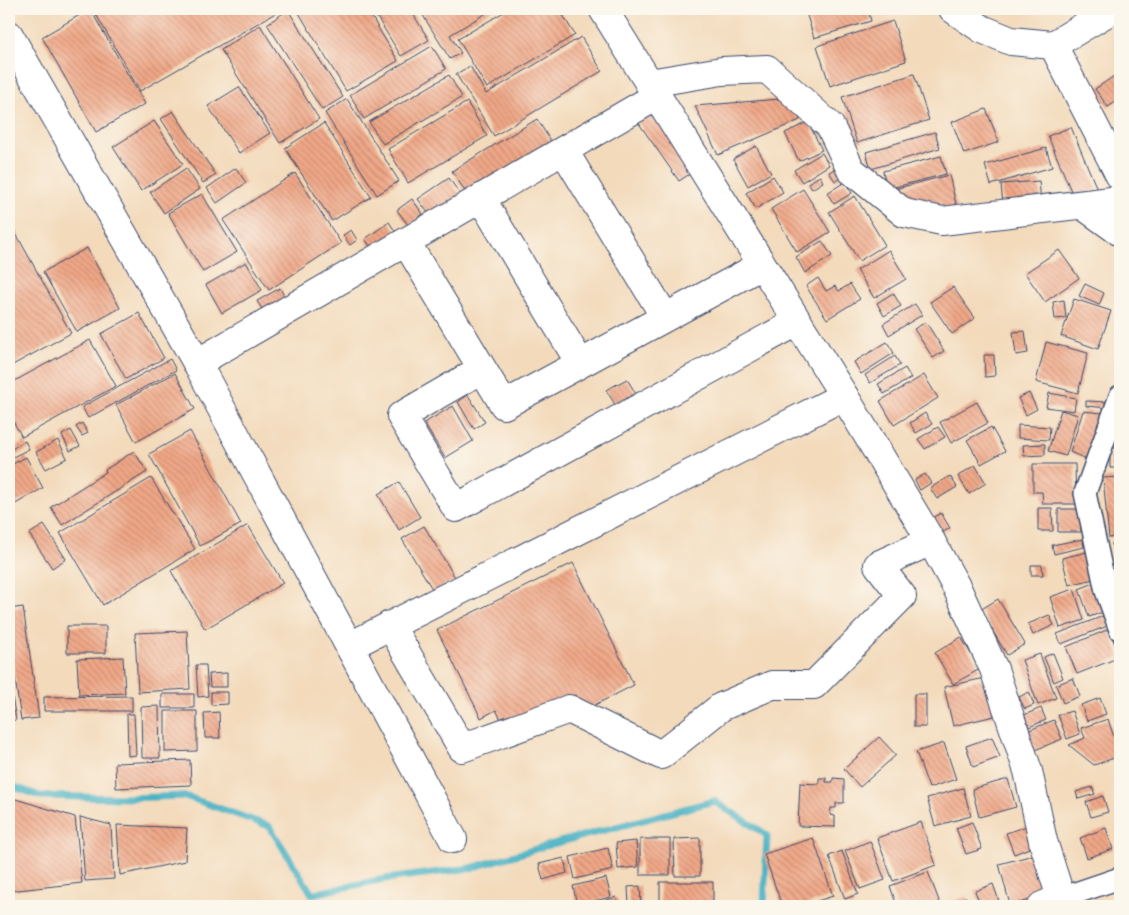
<svg xmlns="http://www.w3.org/2000/svg" width="1129" height="915" viewBox="0 0 1129 915" font-family="Alegreya,serif">
  <style>
    .lines { fill: none; stroke-linecap: round; stroke-linejoin: round }
    .stream { stroke: #46b1c3; stroke-width: 7 }
    .building { fill: url(#building-back-hatch) }
    .pedestrian-casing { stroke: #3b496c; stroke-width: 24 }
    .minor-casing { stroke: #3b496c; stroke-width: 30 }
    .tertiary-casing { stroke: #3b496c; stroke-width: 30 }
    .pedestrian { stroke: #fff; stroke-width: 21 }
    .minor { stroke: #fff; stroke-width: 28 }
    .tertiary { stroke: #fff; stroke-width: 28 }
  </style>
  <defs>
    <pattern id="building-back-hatch" width="6" height="6" patternUnits="userSpaceOnUse" patternTransform="scale(1.25)"><rect width="6" height="6" fill="#f1a887"/><path d="M-1 5l2 2M0 0l6 6M5-1l2 2" fill="none" stroke="#c28972"/></pattern>
  </defs>
  <rect width="100%" height="100%" fill="#fbf7ec"/>
  <filter id="ink" filterUnits="userSpaceOnUse"><feTurbulence type="fractalNoise" baseFrequency=".02" numOctaves="2"/><feDisplacementMap in="SourceGraphic" scale="10" xChannelSelector="R" yChannelSelector="G"/><feConvolveMatrix kernelMatrix="1 2 1 2 8 2 1 2 1" color-interpolation-filters="sRGB"/></filter>
  <filter id="wash" filterUnits="userSpaceOnUse"><feTurbulence type="fractalNoise" baseFrequency=".0096" numOctaves="4" result="noise"/><feDisplacementMap in="SourceGraphic" scale="20" xChannelSelector="R" yChannelSelector="G"/><feGaussianBlur stdDeviation="1.12" result="paint"/><feColorMatrix in="noise" values="0 0 0 0 0 0 0 0 0 0 0 0 0 0 0 0 0 1.4 0 .05"/><feComposite in="paint" operator="in"/></filter>
  <g filter="url(#wash)">
    <rect width="100%" height="100%" fill="#f3dabb"/>
    <g class="lines">
      <path class="stream" d="M9,785L40,796L124,798L185,796L269,826L312,894L385,879L471,868L556,843L714,801L767,835L764,906"/>
    </g>
    <g id="blocks">
      <path class="building" d="M90,9L145,104L96,132L42,37Z
        M97,9H278L279,11L140,91L94,11Z
        M307,9H367L398,61L346,91L299,13Z
        M372,9H410L429,40L401,56Z
        M419,9H493L450,35L461,53L450,59Z
        M509,9H559L575,35L487,88L458,39Z
        M805,9H868L871,21L814,38Z
        M288,10L343,97L322,110L267,24Z
        M893,21L906,61L830,86L817,46Z
        M260,25L319,119L280,143L221,50Z
        M581,37L602,71L494,136L456,74L470,66L486,94Z
        M432,46L446,69L364,119L350,95Z
        M1120,72V99L1108,107L1095,89Z
        M914,74L929,120L857,143L842,97Z
        M449,75L462,97L383,144L369,122Z
        M239,87L270,133L239,153L208,106Z
        M791,98L800,120L718,155L695,106Z
        M347,99L399,181L377,195L325,113Z
        M467,102L487,136L408,183L388,149Z
        M986,109L999,142L964,154L952,122Z
        M655,110L696,170L679,181L638,122Z
        M173,111L216,175L203,183L161,119Z
        M537,119L553,145L488,185L484,180L465,191L452,171Z
        M154,121L183,164L141,191L113,147Z
        M808,122L822,150L799,161L785,133Z
        M324,123L371,197L332,221L285,148Z
        M1071,127L1097,189L1074,198L1048,136Z
        M935,132L940,148L871,169L866,152Z
        M756,146L771,173L748,186L733,159Z
        M1046,148L1052,167L991,185L985,165Z
        M822,153L829,165L802,182L794,170Z
        M941,156L946,174L887,189L883,171Z
        M838,167L844,176L835,181L829,172Z
        M186,168L200,189L164,213L150,192Z
        M236,168L246,183L217,203L207,188Z
        M295,173L341,243L269,290L223,220Z
        M949,175L958,212H914L894,189Z
        M773,176L783,192L756,209L746,193Z
        M820,176L823,182L812,189L808,183Z
        M449,178L461,196L431,217L418,199Z
        M1039,181L1041,202L1003,205L1001,184Z
        M845,182L852,193L834,204L827,193Z
        M803,189L830,232L797,252L771,209Z
        M202,194L237,252L203,272L168,213Z
        M855,196L885,245L859,261L829,212Z
        M412,199L423,214L408,225L397,210Z
        M9,221L71,333L9,367Z
        M389,222L397,234L374,251L365,239Z
        M351,230L357,240L350,245L343,235Z
        M822,241L832,256L805,273L796,257Z
        M87,248L120,308L77,332L43,272Z
        M889,250L906,279L874,298L857,270Z
        M1059,250L1079,278L1045,302L1025,273Z
        M246,262L262,290L222,313L206,285Z
        M818,278L826,291L835,286L839,291L850,284L860,299L827,319L806,286Z
        M1085,284L1104,293L1099,305L1079,296Z
        M953,287L975,318L952,334L930,302Z
        M280,288L286,300L264,312L257,301Z
        M893,293L901,306L884,316L877,303Z
        M1074,299L1111,311L1098,349L1061,336Z
        M1064,300L1066,318L1055,319L1053,302Z
        M915,304L922,315L889,335L883,324Z
        M139,313L164,358L126,379L101,334Z
        M926,322L944,351L933,358L914,329Z
        M1025,331L1028,353L1016,355L1013,332Z
        M90,340L116,386L22,437L9,414V384Z
        M887,342L894,353L861,374L854,362Z
        M1046,342L1088,353L1078,393L1036,382Z
        M984,355H994L995,376L985,377Z
        M895,356L900,365L870,383L865,375Z
        M170,359L176,370L88,418L82,407Z
        M905,368L911,378L884,394L878,384Z
        M175,373L195,409L136,442L116,405Z
        M924,375L938,398L894,425L880,401Z
        M627,379L636,394L616,406L606,390Z
        M1029,393L1037,409L1026,415L1018,398Z
        M1049,393L1076,398L1074,411L1046,407Z
        M468,395L485,422L474,429L458,402Z
        M1086,401L1109,402V408L1086,406Z
        M977,402L988,423L951,443L940,422Z
        M453,406L473,441L445,458L424,423Z
        M1061,410L1078,415L1066,456L1048,451Z
        M1083,411L1111,414L1093,462L1070,452Z
        M925,413L932,424L916,433L910,423Z
        M82,423L88,433L82,436L76,427Z
        M1018,425L1050,427L1049,440L1018,438Z
        M938,427L945,437L925,449L918,439Z
        M991,427L1005,451L981,464L967,440Z
        M71,430L80,446L70,451L62,435Z
        M190,431L241,524L200,546L149,454Z
        M1115,431H1120V446H1115Z
        M58,440L67,458L46,469L36,452Z
        M25,441L29,449L13,457L10,450Z
        M1045,444V455L1024,456L1023,445Z
        M1110,448H1120V468H1110Z
        M134,451L147,472L62,525L51,507L106,472L105,470Z
        M26,457L43,488L12,506L9,500V466Z
        M1033,464H1075L1076,504H1043L1042,492H1033Z
        M975,465L986,483L969,494L958,476Z
        M925,474L931,483L920,490L915,480Z
        M950,476L957,487L937,499L930,488Z
        M1120,477V536L1109,538L1103,478Z
        M151,478L195,549L103,605L60,533Z
        M399,482L420,517L399,530L378,494Z
        M1038,508H1052L1053,531H1038Z
        M1058,509H1081V532H1058Z
        M941,513L950,528L938,535L929,520Z
        M44,525L66,559L52,568L29,534Z
        M248,525L283,583L205,629L171,571Z
        M424,526L456,579L434,592L402,539Z
        M1083,539L1084,547L1054,554L1052,545Z
        M1120,541V568L1116,569L1112,543Z
        M1087,552L1094,579L1069,585L1062,558Z
        M573,563L634,685L583,711L575,695L506,728L496,710L481,718L437,630Z
        M1031,565H1042L1043,575H1031Z
        M1099,581L1109,610L1089,617L1079,589Z
        M1074,589L1084,620L1060,628L1050,597Z
        M998,599L1025,644L1007,655L980,610Z
        M23,607L39,718L21,720L9,636V609Z
        M1049,615L1054,625L1033,635L1028,624Z
        M1106,615L1110,625L1061,644L1057,634Z
        M67,626H106V653H67Z
        M1109,629L1120,657L1077,674L1066,647Z
        M187,631L190,689L138,692L135,633Z
        M961,637L980,669L953,684L935,653Z
        M1053,653L1063,678L1054,682L1044,657Z
        M1040,654L1056,698L1038,705L1022,660Z
        M123,657L125,693L79,695L77,659Z
        M196,665H206L208,696L198,697Z
        M227,673V687H210L209,674Z
        M9,678L16,720L9,721Z
        M985,678L994,716L953,726L944,687Z
        M1073,678L1080,696L1063,703L1056,685Z
        M211,692H228V704L211,705Z
        M1029,692L1034,705L1025,709L1019,697Z
        M162,694H194V708H162Z
        M914,694H926V727H914Z
        M132,696V711H44V697Z
        M1100,698L1106,714L1087,721L1081,705Z
        M159,706L160,758H142L141,707Z
        M1041,708L1046,720L1029,727L1024,715Z
        M165,711H197V751L165,752Z
        M1072,711L1080,734L1067,739L1058,715Z
        M219,712L220,738H205L204,713Z
        M127,714H134L136,755L128,756Z
        M1108,719L1120,756L1094,765L1069,745L1085,738L1081,728Z
        M1054,720L1062,739L1035,750L1027,731Z
        M879,737L896,755L860,787L844,769Z
        M992,737L1000,757L973,767L966,746Z
        M944,743L956,779L929,788L916,752Z
        M190,760L191,785L116,788L115,763Z
        M819,778H826V782H833V778L844,779V803H836V808H831L830,815L835,816V827L798,826L800,783L819,784Z
        M1008,779L1016,807L979,817L972,789Z
        M1092,787L1095,794L1078,799L1076,792Z
        M963,788L971,816L935,826L927,798Z
        M1103,796L1108,812L1091,817L1086,802Z
        M9,797L75,817L82,883L9,891Z
        M80,817L111,825L114,879L85,881Z
        M921,822L936,865L893,881L877,838Z
        M972,822L982,849L966,854L956,828Z
        M1033,824L1040,844L1014,854L1006,833Z
        M117,825L187,828L185,861L120,875Z
        M1106,828L1113,849L1087,858L1080,838Z
        M700,838V876H675L674,839Z
        M813,838L833,896L802,906H782L764,854Z
        M640,839H670V875H640Z
        M636,841L638,867L618,869L616,843Z
        M870,841L885,880L860,889L845,851Z
        M608,848L613,870L575,879L570,857Z
        M842,851L858,894L845,899L829,856Z
        M1041,853L1052,895L1010,905L999,864Z
        M564,858L567,873L543,880L539,864Z
        M928,872L941,906H897L890,886Z
        M606,878L611,897L577,905L573,886Z
        M660,882H713V906H660Z
        M993,884L1000,904L993,906H981L975,891Z
        M640,886L641,905H629L628,887Z
        M616,897L619,906H590Z
        M966,897L969,906H949L948,903Z
        M852,902L853,906H841Z"/>
    </g>
  </g>
  <g filter="url(#ink)">
    <use href="#blocks" fill-opacity="0" stroke="#3b496c" stroke-width="1"/>
    <g class="lines">
      <defs>
        <path id="pedestrian" d="M1120,396L1085,493L1106,591L1120,630
          M1061,898L1120,878"/>
        <path id="minor" d="M953,9L982,29L1011,41L1053,45L1113,9
          M1053,45L1120,176
          M649,83L722,71L767,69L830,126L851,170L904,213L942,221L1120,200
          M564,151L665,317
          M481,198L580,363
          M1104,212L1088,209L1120,232
          M406,242L504,405L762,265
          M197,363L657,96
          M482,369L401,416L456,508L797,322
          M390,625L462,748L569,709L661,755L721,707L772,685H814L902,596L878,565L931,541
          M350,646L844,396
          M1042,906L1061,898"/>
        <path id="tertiary" d="M603,9L844,396L931,541L957,588L994,669L1028,771L1043,841L1061,898
          M9,35L197,363L453,839"/>
      </defs>
      <use href="#pedestrian" class="pedestrian-casing"/>
      <use href="#minor" class="minor-casing"/>
      <use href="#tertiary" class="tertiary-casing"/>
      <use href="#pedestrian" class="pedestrian"/>
      <use href="#minor" class="minor"/>
      <use href="#tertiary" class="tertiary"/>
    </g>
  </g>
  <rect width="1129" height="915" fill="none" stroke="#fbf7ec" stroke-width="30"/>
</svg>
